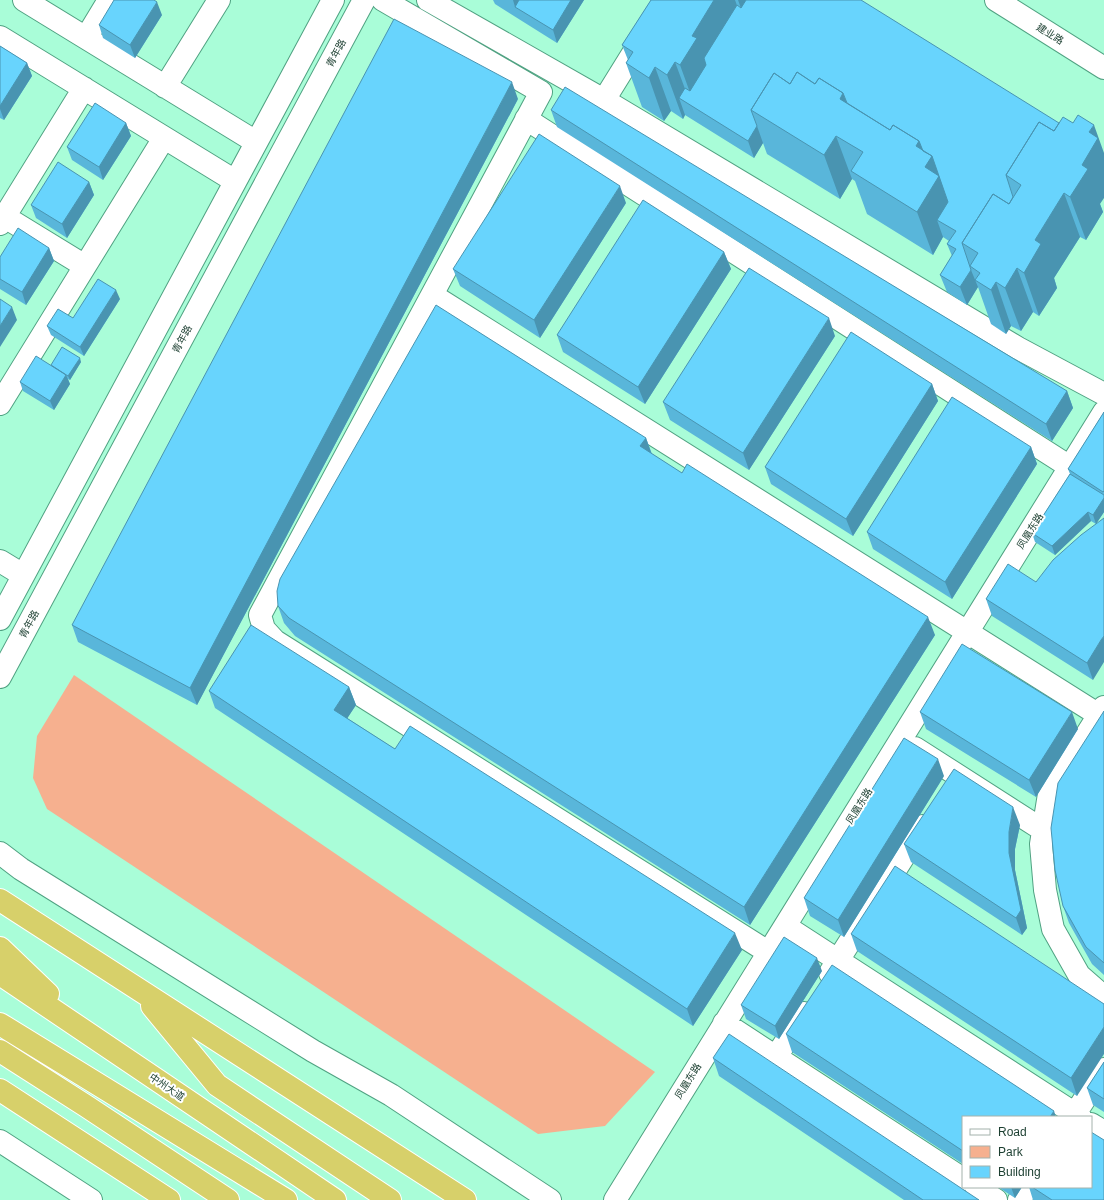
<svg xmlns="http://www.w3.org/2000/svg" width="1104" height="1200" viewBox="0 0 1104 1200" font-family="Helvetica,'Noto Sans SC',sans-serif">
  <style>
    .green { fill: #f6b08f }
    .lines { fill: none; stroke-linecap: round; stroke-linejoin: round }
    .minor-casing { stroke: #50a282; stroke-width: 24 }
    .highway-casing { stroke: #fff; stroke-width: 24 }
    .minor { stroke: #fff; stroke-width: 22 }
    .highway { stroke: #d7d06a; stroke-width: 22 }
    .wall { fill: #59b6da }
    .shaded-wall { fill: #4994b1 }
    .building { fill: #68d4fd; stroke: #4994b1 }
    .labels { text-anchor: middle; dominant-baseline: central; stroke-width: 4; stroke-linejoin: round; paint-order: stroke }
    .street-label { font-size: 10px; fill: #1b3e30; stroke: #fff }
  </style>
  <rect width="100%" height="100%" fill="#a9fdd8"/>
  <path class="green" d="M74,675L655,1072L605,1126L538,1134L47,809L33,778L37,736Z"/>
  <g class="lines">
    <defs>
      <path id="minor" d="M24,0L256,142
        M383,0L541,92L260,615L264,629L275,641L768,952
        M428,0L609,103L1018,348L1104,394
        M996,0L1104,68
        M0,37L235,181
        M86,38L109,0
        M165,87L219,0
        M604,100L666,0
        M526,119L1070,467
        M0,214L85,266
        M0,224L84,88
        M432,295L1099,715
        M0,404L164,138
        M0,561L23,575
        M0,619L333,0
        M0,677L364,0
        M1104,707L1049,794L1041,844L1045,890L1053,929L1079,975L1104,997
        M915,748L1043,830
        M0,853L21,869L313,1051L391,1095L550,1200
        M785,926L1080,1117
        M830,973L923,826
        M724,1023L963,1179
        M776,1057L804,1013
        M1073,1117L1104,1069
        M1091,1124L1104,1132
        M0,1141L91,1200
        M976,1187L996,1200
        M615,1200L1104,412
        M1019,1200L1028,1187"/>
      <path id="highway" d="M0,900L465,1200
        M0,948L48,994
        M0,974L335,1200
        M152,1006L217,1085L390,1200
        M0,1024L286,1200
        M0,1051L86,1106L228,1200
        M0,1090L169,1200"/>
    </defs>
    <use href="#minor" class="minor-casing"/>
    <use href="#highway" class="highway-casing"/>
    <use href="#minor" class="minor"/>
    <use href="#highway" class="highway"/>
  </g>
  <path class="wall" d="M493,0H584L557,43L495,4Z
    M651,0H861L1100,204L1103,212L1086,240L1080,237L1054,278L1057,288L1039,316L1033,312L1021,331L1011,326L1006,334L991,324L978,287L967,305L947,292L940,275L952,256L947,244L949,241L943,237L933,255L867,214L855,181L852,179L840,199L767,154L763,143L754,158L685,115L683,119L671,111L664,121L642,107L626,63L628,60L622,45Z
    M162,15L135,58L103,38L99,25Z
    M0,46L27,63L32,76L4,120L0,118Z
    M518,99L197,705L78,642L72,625Z
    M551,110L1067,391L1073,408L1052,441L557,127Z
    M126,123L131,136L103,180L72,160L67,147Z
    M89,182L94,195L67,238L36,218L31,205Z
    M626,203L540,338L460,286L453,269Z
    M49,248L54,261L26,305L0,289V257Z
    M724,252L731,269L645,404L563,352L557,335Z
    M120,299L84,356L51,335L47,326L73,318Z
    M835,336L749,470L670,420L663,402Z
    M81,362L70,380L68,379L70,384L54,410L23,391L20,382L51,366V365Z
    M932,384L938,401L853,536L771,484L765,467Z
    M1104,412V512L1096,524L1093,680L992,616L986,599L1036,582L1096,524L1091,521L1055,555L1035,542L1032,533L1070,474L1068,469Z
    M646,438L652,454L935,635L750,925L295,636L284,623L278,606Z
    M1031,447L1037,464L952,599L873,549L867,532Z
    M349,687L356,705L347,718L395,749L742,950L693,1026L215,708L209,691Z
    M1104,711V975L1092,964L1069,923L1063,906Z
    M920,712L1078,729L1036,797L926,729Z
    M944,776L844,937L810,916L804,898Z
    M1020,825L1015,849V870L1027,928L1022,935L911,862L904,844Z
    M851,934L1104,1004L1077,1096L857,951Z
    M822,971L779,1039L746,1019L741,1005Z
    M786,1034L963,1117V1164L792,1052Z
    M713,1058L979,1200H904L719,1076Z
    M1104,1062V1112L1093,1105L1087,1088Z
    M998,1187H1022L1015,1198Z
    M1029,1187H1091L1104,1200H1033Z"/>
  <path class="shaded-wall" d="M513,0H533L515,7Z
    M571,0H584L557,43L553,30Z
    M714,0H735L743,22L696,109L680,65L692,36Z
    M738,0H762L747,25Z
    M157,2L162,15L135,58L130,45Z
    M675,62L691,105L679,98L685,115L683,119L667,75Z
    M27,63L32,76L4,120L0,109V106Z
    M655,67L671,111L664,121L649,78Z
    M512,82L518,99L197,705L190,688Z
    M843,93L856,129L840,99Z
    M126,123L131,136L103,180L99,167Z
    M1094,125L1104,153V198L1100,204L1103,212L1086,240L1070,197L1082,165L1089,132Z
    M757,126L763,143L754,158L748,141Z
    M836,136L852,179L840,199L824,155Z
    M919,141L932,156L955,219L937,220L943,237L933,255L917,212L916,146Z
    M89,182L94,195L67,238L62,224Z
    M620,186L626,203L540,338L534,320Z
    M1064,193L1080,237L1054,278L1057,288L1039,316L1024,273L1035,240Z
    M49,248L54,261L26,305L22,292Z
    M724,252L731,269L645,404L638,387Z
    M1017,268L1033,312L1021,331L1005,288Z
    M971,270L978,287L967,305L960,287Z
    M996,282L1011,326L1006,334L991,290Z
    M116,290L120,299L84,356L80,347Z
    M12,307L17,320L0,347V326Z
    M829,318L835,336L749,470L743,453Z
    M80,358L81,362L70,380L68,376Z
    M66,375L70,384L54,410L50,401Z
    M932,384L938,401L853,536L846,519Z
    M1067,391L1073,408L1052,441L1046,424Z
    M646,438L652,455L640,446Z
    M1031,447L1037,464L952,599L945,582Z
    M1104,498V512L1096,524L1093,515Z
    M1088,512L1091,521L1055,555L1052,546Z
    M928,617L935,635L750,925L744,907Z
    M1104,636V662L1093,680L1087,663L1101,640Z
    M349,687L356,705L341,728L334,710Z
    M1072,712L1078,729L1036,797L1029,780Z
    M938,759L944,776L844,937L838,920Z
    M1013,807L1020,825L1015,849V870L1027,928L1022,935L1016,918L1009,853V832Z
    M735,933L742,950L693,1026L687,1009Z
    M817,958L822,971L779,1039L775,1026Z
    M1104,1027V1054L1077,1096L1071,1078Z
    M1054,1111L1056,1117H1050Z
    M1011,1187H1022L1015,1198Z"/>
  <path class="building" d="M114,0H154L157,2L130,45L99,25Z
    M519,0H571L553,30L515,7Z
    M651,0H714L692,36L697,38L680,65L675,62L667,75L655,67L649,78L626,63L633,52L622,45Z
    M746,0H861L1059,123L1054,131L1039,122L1006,175L1013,197L1009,204L993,194L962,243L971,270L960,287L940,275L956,249L947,244L956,231L937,220L948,202L932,156L923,151L919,141L893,125L890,130L847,103L843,93L819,78L815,84L797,72L790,84L774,73L751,110L757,126L748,141L679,98L685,88L690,91L706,65L704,58L737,5L741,8Z
    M394,19L512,82L190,688L72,625Z
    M0,46L27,63L0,106Z
    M797,72L815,84L819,78L843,93L840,99L890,130L893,125L919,141L916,146L932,156L925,167L939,176L917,212L851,171L863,152L836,136L824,155L751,110L774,73L790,84Z
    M565,87L1067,391L1046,424L551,110Z
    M95,103L126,123L99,167L67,147Z
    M1078,115L1094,125L1089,132L1098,138L1082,165L1088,169L1070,197L1064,193L1035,240L1041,244L1024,273L1017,268L1005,288L996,282L991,290L975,280L980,273L970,266L978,253L962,243L993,194L1009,204L1021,185L1006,175L1039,122L1054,131L1063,117L1073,123Z
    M539,134L620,186L534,320L453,269Z
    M58,162L89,182L62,224L31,205Z
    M643,200L724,252L638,387L557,335Z
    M18,228L49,248L22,292L0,279V257Z
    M749,268L829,318L743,453L663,402Z
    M98,279L116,290L80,347L47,326L58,309L73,318Z
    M0,299L12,307L0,326Z
    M436,305L646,438L640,446L682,473L687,464L928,617L744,907L289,618L278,606L277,591L280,579Z
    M851,332L932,384L846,519L765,467Z
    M62,347L80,358L68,376L51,365Z
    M36,356L66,375L50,401L20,382Z
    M952,397L1031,447L945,582L867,532Z
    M1104,412V491L1103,492L1068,469Z
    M1070,474L1104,495V498L1093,515L1088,512L1052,546L1032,533Z
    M1104,518V636L1101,640L1087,663L986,599L1008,564L1036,582L1053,560L1081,535Z
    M251,625L349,687L334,710L395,749L410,726L735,933L687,1009L209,691Z
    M962,644L1072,712L1029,780L920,712Z
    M1104,711V963L1086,947L1063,906L1055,870L1051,828L1058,783Z
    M904,738L938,759L838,920L804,898Z
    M954,769L1013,807L1009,832V853L1021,910L1016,918L904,844Z
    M895,866L1104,1004V1027L1071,1078L851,934Z
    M784,937L817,958L775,1026L741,1005Z
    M832,965L1054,1111L1050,1117H963V1151L786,1034Z
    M729,1034L979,1200H923L713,1058Z
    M1104,1062V1099L1087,1088Z
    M1091,1132L1104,1140V1200H1052L1032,1187H1091Z"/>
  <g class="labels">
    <g class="street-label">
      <text transform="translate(1050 34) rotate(32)">建业路</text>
      <text transform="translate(336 53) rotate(-62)">青年路</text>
      <text transform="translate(182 339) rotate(-62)">青年路</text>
      <text transform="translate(1030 531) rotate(-58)">凤凰东路</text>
      <text transform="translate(29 624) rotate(-62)">青年路</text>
      <text transform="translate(859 806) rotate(-58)">凤凰东路</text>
      <text transform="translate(688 1081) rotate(-58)">凤凰东路</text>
      <text transform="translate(167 1087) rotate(34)">中州大道</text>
    </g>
  </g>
  <rect x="962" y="1116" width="130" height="72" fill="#ffffff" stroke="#a4b2ac"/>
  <rect x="970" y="1129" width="20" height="6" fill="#ffffff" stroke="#a4b2ac"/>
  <text x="998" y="1136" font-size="12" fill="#1b3e30">Road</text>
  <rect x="970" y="1146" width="20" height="12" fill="#f6b08f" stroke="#a4b2ac"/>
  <text x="998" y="1156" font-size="12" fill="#1b3e30">Park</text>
  <rect x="970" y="1166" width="20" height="12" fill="#68d4fd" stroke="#a4b2ac"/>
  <text x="998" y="1176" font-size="12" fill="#1b3e30">Building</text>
</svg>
